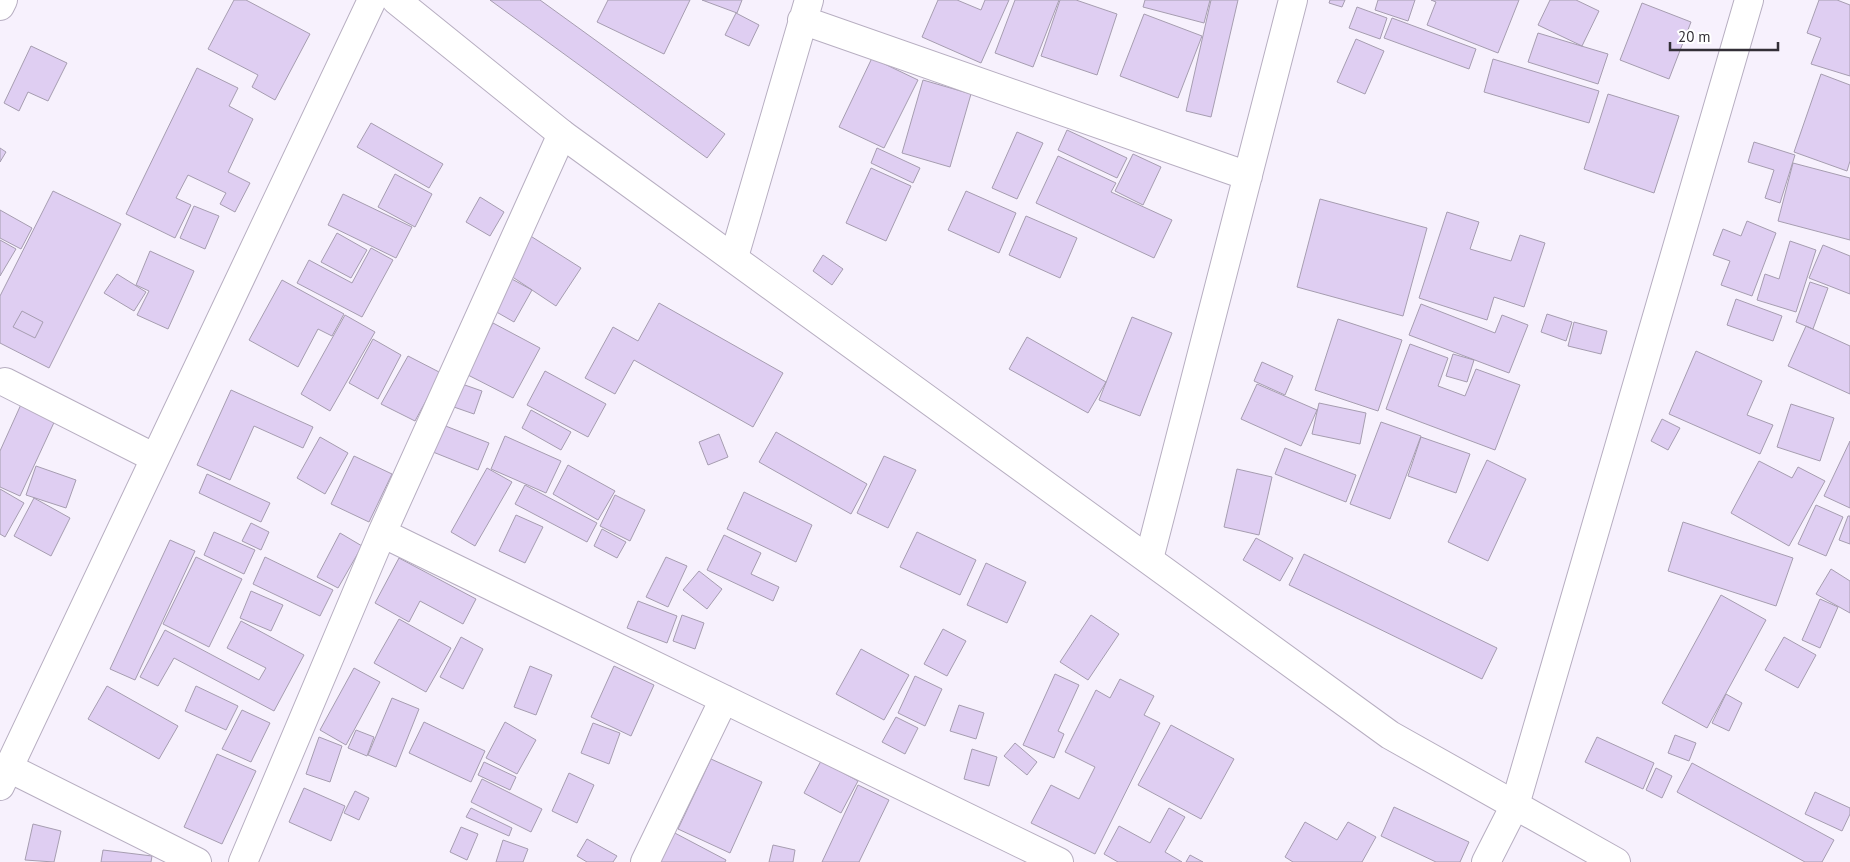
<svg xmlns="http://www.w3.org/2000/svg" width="1850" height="862" viewBox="0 0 1850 862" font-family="'PT Sans',sans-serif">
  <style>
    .building { fill: #dfcef2; stroke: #a69db0 }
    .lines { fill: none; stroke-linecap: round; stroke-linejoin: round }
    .minor-casing { stroke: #b7aec1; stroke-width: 30 }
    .tertiary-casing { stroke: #b7aec1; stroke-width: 30 }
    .minor { stroke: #fff; stroke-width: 28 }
    .tertiary { stroke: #fff; stroke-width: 28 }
  </style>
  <rect width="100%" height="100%" fill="#f7f1fd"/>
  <path class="building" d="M234,0H246L310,34L275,100L252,87L258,75L208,49Z
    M490,0H540L725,134L707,158Z
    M608,0H690L664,54L597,22Z
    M702,0H742L737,13Z
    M938,0H957L981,10L985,0H1009L981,63L922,37Z
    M1015,0H1059L1033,67L995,53Z
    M1060,0H1076L1117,14L1097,75L1041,56Z
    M1145,0H1210L1204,23L1143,7Z
    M1211,0H1238L1211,117L1186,111Z
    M1330,0H1345L1342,7L1329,3Z
    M1378,0H1415L1408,21L1375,10Z
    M1431,0H1519L1498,53L1427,25L1436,2Z
    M1550,0H1576L1599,11L1582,46L1538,25Z
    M1819,0H1837L1850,5V76L1811,64L1821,38L1807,33Z
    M1642,3L1691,22L1669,79L1620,60Z
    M1357,7L1387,18L1380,39L1349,28Z
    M736,13L759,25L749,46L725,35Z
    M1144,14L1202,36L1178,98L1120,76Z
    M1392,18L1476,49L1469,69L1384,38Z
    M1538,33L1608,54L1598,84L1528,62Z
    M1356,39L1384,51L1365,94L1337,82Z
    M31,46L67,63L48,101L28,92L19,111L4,103Z
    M872,58L918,80L884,148L839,127Z
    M1493,59L1599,91L1589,123L1484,92Z
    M197,68L238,88L229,106L253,119L228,172L250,183L235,212L220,204L226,193L188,175L176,198L191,205L175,238L126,214Z
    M1821,74L1850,85V161L1847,171L1794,152Z
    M923,80L971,94L950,167L902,153Z
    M1608,94L1679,116L1654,193L1584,169Z
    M371,123L443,164L429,188L357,147Z
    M1067,130L1127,158L1117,178L1058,150Z
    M1017,132L1043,143L1017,199L992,188Z
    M1754,142L1795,155L1780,203L1765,198L1774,170L1748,162Z
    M0,148L6,152L0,162Z
    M877,148L920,168L913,183L871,163Z
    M1133,154L1161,167L1143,205L1115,191Z
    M1058,156L1116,183L1111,192L1172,220L1154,258L1036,203Z
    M1793,163L1850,178V240L1778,221Z
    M871,168L911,186L886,241L846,223Z
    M395,174L432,194L415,227L378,207Z
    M53,191L121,224L49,368L0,343V296Z
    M966,191L1016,213L999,253L948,230Z
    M343,194L412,227L396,258L328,225Z
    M480,197L504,212L490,236L466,222Z
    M1320,199L1427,228L1403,316L1297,287Z
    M194,206L219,216L205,249L180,238Z
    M0,210L32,228L21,249L0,238Z
    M1447,212L1479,222L1470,249L1511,261L1520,235L1545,243L1524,307L1494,297L1487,320L1419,298Z
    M1026,216L1077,238L1060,278L1009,255Z
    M1747,221L1776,233L1752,296L1721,285L1730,261L1713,255L1723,229L1741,236Z
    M337,233L367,250L351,278L321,262Z
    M529,235L581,268L556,306L505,272Z
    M0,240L16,249L0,276Z
    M1790,241L1816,250L1796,312L1757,300L1765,274L1779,279Z
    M1823,245L1850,256V294L1809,278Z
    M371,248L393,260L362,317L297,283L309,260L352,283Z
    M150,251L194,271L168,329L137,315L149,291L136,285Z
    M823,255L843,269L832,285L813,271Z
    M117,274L146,292L134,311L104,293Z
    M510,278L532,290L514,322L493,310Z
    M282,280L344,314L332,336L318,329L298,367L249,340Z
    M1810,282L1828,288L1813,329L1796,322Z
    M1736,299L1782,316L1773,341L1727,325Z
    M659,303L783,373L753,427L634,360L615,394L585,378L613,327L638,341Z
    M1421,304L1495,333L1502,315L1528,325L1509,373L1409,335Z
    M22,311L43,322L35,338L13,327Z
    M1547,314L1572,322L1566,341L1541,332Z
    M345,315L375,332L330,411L301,394Z
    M1132,317L1172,333L1140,416L1099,400Z
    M1338,319L1402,340L1378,411L1315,390Z
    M1574,322L1607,331L1601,354L1568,346Z
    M493,323L540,348L513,398L466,374Z
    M1806,326L1850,346V394L1788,366Z
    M1027,337L1106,382L1088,413L1009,369Z
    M373,339L401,355L378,399L349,383Z
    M1410,344L1448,358L1438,386L1465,396L1476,369L1520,385L1495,450L1386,409Z
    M1696,351L1762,381L1747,415L1773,425L1760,454L1669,414Z
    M1453,354L1474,360L1467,382L1446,376Z
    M408,356L441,373L415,421L381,404Z
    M1262,362L1293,376L1285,395L1254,381Z
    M545,371L606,404L588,437L527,405Z
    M459,383L482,391L474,414L451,406Z
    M1257,384L1317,410L1301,446L1241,419Z
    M231,390L313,427L303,448L254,426L230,480L197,465Z
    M23,400L57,416L20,496L0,487V451Z
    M1319,403L1366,413L1360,444L1312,434Z
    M1791,404L1834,418L1820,461L1777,447Z
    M531,410L571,432L561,450L522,428Z
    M1662,419L1680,428L1668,450L1651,441Z
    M1381,422L1421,436L1390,519L1350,504Z
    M443,425L489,443L478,470L433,452Z
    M776,432L867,484L851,514L759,462Z
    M719,434L728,457L708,465L699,442Z
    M505,436L561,461L546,493L491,469Z
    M320,437L348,453L325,494L297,478Z
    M1421,437L1470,454L1456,493L1408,476Z
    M1850,441V508L1824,496Z
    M1285,448L1356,475L1346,502L1275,474Z
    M354,456L392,474L369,522L331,504Z
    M884,456L916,470L888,528L857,513Z
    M1487,460L1526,479L1488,561L1448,542Z
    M1759,461L1792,478L1798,467L1825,481L1789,546L1731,513Z
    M568,465L615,491L598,520L553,494Z
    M36,466L76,480L66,508L26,495Z
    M487,468L512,482L475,546L451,532Z
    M1237,469L1272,477L1259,535L1224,527Z
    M207,474L270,503L261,522L199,493Z
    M525,485L597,523L587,542L515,504Z
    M0,489L24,503L5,537L0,534Z
    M744,492L812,525L796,562L727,529Z
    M615,495L645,510L630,541L600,526Z
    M34,498L70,518L51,556L14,536Z
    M1816,505L1843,517L1826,556L1798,544Z
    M516,515L543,527L525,563L499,551Z
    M1848,516H1850V544L1839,540Z
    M1683,522L1793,558L1776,606L1668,571Z
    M251,523L269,532L261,550L242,541Z
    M602,529L626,542L617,558L594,546Z
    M214,532L255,550L244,574L204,555Z
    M917,532L976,560L960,595L900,567Z
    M340,533L362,546L338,588L317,577Z
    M724,535L761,553L751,574L779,587L773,601L707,570Z
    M1256,538L1293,558L1280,581L1243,560Z
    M170,540L195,551L135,680L110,669Z
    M1304,554L1497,648L1482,679L1289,585Z
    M196,557L242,579L209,647L163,624Z
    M265,557L333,590L320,616L253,584Z
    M666,557L687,566L668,607L646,597Z
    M399,558L476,599L463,624L420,601L409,622L375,603Z
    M986,563L1026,582L1007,623L967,605Z
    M1831,569L1850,581V613L1816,594Z
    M699,571L722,589L707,609L683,590Z
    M251,591L283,605L271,631L240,618Z
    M1721,595L1766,620L1707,728L1662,703Z
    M1820,599L1838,607L1820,648L1802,640Z
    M638,601L677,616L667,643L627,628Z
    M682,615L704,623L695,649L673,641Z
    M1091,615L1119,634L1088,680L1060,662Z
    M399,619L451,648L426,692L374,663Z
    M241,621L304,655L274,711L174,658L158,686L140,677L165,630L259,680L266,668L227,648Z
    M943,629L966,641L947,676L924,664Z
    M461,637L483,649L463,689L440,677Z
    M1784,637L1816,655L1798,688L1765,670Z
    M861,649L909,675L884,720L836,694Z
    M530,666L552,675L536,715L514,707Z
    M614,666L654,685L631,736L591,717Z
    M354,668L380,682L346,745L320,730Z
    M1055,674L1079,685L1058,731L1064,734L1054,758L1023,745Z
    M915,676L942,689L925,726L898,713Z
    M1120,679L1154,696L1144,715L1160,723L1095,854L1031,823L1051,785L1079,799L1095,767L1065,752L1096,690L1110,698Z
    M107,686L178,726L159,759L88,719Z
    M196,686L238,706L226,730L185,711Z
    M1726,694L1742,703L1729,731L1712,723Z
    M392,698L419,709L396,767L368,755Z
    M959,705L984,713L976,739L950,731Z
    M242,710L270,723L251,762L222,749Z
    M896,717L918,728L905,754L882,742Z
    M424,722L485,751L471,782L409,753Z
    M505,722L536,740L517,774L486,758Z
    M593,723L620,733L609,764L581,753Z
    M1171,725L1234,759L1201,819L1138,785Z
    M356,730L374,737L367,756L348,748Z
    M1675,735L1696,743L1689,761L1668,753Z
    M319,737L342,746L330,782L306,774Z
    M1597,737L1654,763L1643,789L1585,762Z
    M1015,743L1037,762L1027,775L1004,756Z
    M972,749L997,757L989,786L964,779Z
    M217,754L256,771L222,844L184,827Z
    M711,759L762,782L730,853L678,829Z
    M821,761L858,781L841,813L804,793Z
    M484,762L516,777L510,790L478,775Z
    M1692,763L1834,840L1822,862H1805L1677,792Z
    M1656,768L1672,776L1662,798L1646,790Z
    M569,773L594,785L577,823L552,811Z
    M482,779L542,809L531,832L471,802Z
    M858,785L889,800L859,862H822Z
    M304,788L345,806L331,841L289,822Z
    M355,791L369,798L359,820L344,813Z
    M1815,792L1850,808V814L1842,831L1805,814Z
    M1394,807L1469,842L1460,862H1436L1381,836Z
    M471,808L512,828L509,836L466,817Z
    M1169,808L1185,817L1165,852L1182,862H1118L1104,854L1119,826L1150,843Z
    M1305,822L1337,840L1348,822L1376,837L1362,862H1293L1285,857Z
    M33,824L61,831L54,862L25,860Z
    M461,827L478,834L467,860L450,852Z
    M671,831L726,860L725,862H654Z
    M587,839L617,856L613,862H587L577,856Z
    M503,840L528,849L523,862H496Z
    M773,845L795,850L793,862H769Z
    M103,850L152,856L151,862H101Z
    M1190,855L1203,862H1186Z"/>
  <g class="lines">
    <defs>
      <path id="minor" d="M0,6L3,0
        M802,20L1248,176
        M734,257L809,0
        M5,382L155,458
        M382,533L1059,862
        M1149,559L1293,0
        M0,768H9L197,862
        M0,786L372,0
        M243,862L382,533L562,134
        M645,862L724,699
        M1486,862L1515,805L1749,0"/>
      <path id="tertiary" d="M396,0L562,134L1390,735L1616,862"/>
    </defs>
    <use href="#minor" class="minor-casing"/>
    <use href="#tertiary" class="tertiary-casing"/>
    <use href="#minor" class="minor"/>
    <use href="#tertiary" class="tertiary"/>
  </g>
  <path d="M1670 42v8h108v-8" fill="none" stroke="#332f37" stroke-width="2.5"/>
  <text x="1678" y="42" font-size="15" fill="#332f37" stroke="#ffffff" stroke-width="4" paint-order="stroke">20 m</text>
</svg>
